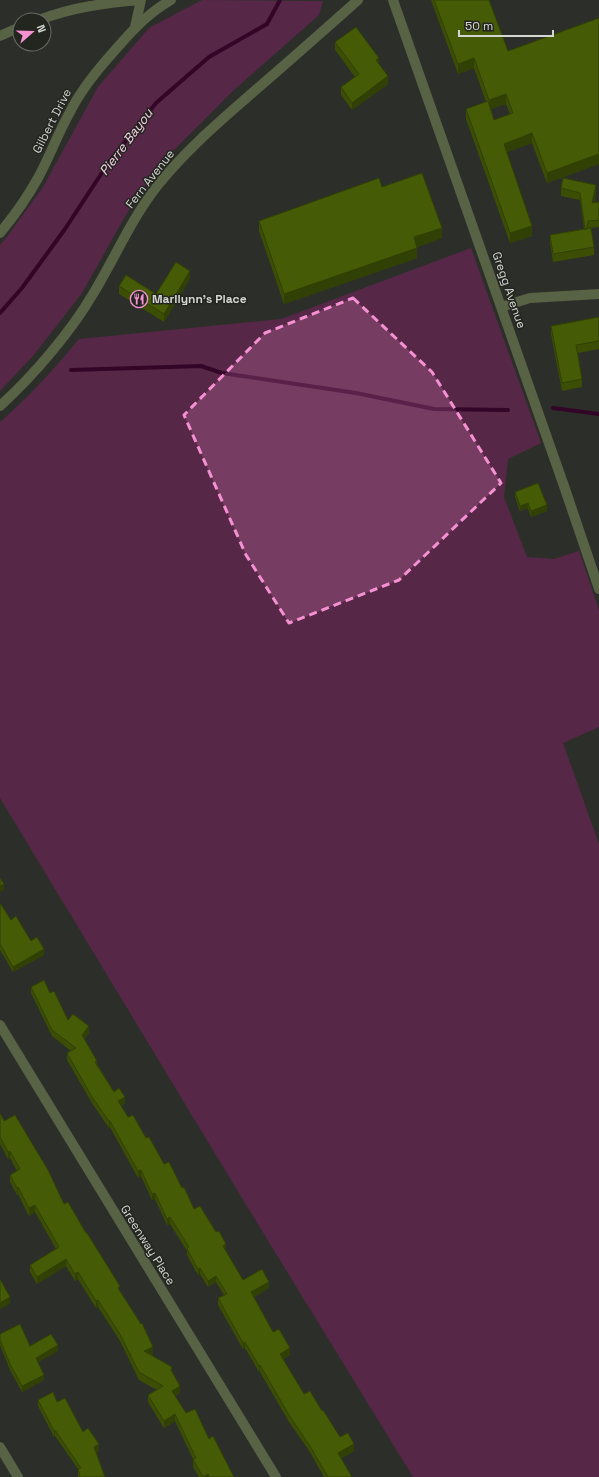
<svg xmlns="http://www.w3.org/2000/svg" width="599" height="1477" viewBox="0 0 599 1477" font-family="'Space Grotesk',sans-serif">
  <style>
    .green { fill: #572747 }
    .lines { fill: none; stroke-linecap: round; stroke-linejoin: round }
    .stream { stroke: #330527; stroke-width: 4 }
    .minor { stroke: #586245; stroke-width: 10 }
    .wall { fill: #3c4e04; fill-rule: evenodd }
    .shaded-wall { fill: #314004 }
    .building { fill: #465b05; stroke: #314004 }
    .marked { fill: #f591d2; fill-opacity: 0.2; stroke: #f591d2; stroke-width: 3; stroke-dasharray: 8 5; stroke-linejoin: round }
    .labels { text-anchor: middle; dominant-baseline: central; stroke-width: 3; stroke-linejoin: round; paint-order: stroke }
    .street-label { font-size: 12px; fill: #d4d6d2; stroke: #23251f }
    .poi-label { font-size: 12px; font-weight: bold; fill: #d4d6d2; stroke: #23251f; text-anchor: start }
    .water-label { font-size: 13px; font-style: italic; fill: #f6cee6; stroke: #23251f }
  </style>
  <rect width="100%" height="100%" fill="#2c2f29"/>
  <path class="green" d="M202,0L323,1L319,15L234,90L158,166L127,213L82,293L33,356L0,391V245L6,238L43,187L98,87L149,28Z
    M471,248L541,443L508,459L504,497L527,557L554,559L579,551L599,610V727L563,743L599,844V1477H413L248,1208L0,798V422C29,397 55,368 79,339L281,319Z"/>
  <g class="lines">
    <path class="stream" d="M0,313L22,288L65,229L109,162L156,103L209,57L267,24L280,0
      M71,370L201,366L222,373L356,393L434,409L508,410
      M553,408L599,414"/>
    <path class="minor" d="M393,0L564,486L599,589
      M39,20C73,7 105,3 141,0
      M135,27L141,0
      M0,36L20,27
      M0,233C14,216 27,198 38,178C50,156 58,133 70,112C80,92 94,74 109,57C128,35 145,15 171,0
      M501,307L530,298L599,294
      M0,406C33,376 70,333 93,294C115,258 131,219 158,185C185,151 218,123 251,94C287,63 322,32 358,0
      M0,1025L276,1477
      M0,1447L18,1477"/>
  </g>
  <path class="wall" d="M431,0H489L508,51L599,18V164L547,183L532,143L507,152L532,236L510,243L466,119V109L486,102L474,68L458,74ZM506,104L510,114L494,120L491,109Z
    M335,42L379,64L388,84L352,110L341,95V87L355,77L335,50Z
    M382,187L442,238L417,247V258L284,304L259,231V221Z
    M561,188L596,192L594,203L599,202V227L588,228L594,247V255L553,262L550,243V235L584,229L580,200L561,196Z
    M190,279L164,322L119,294V286L156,294Z
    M599,317V349L578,353L582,379V387L562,391L551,334V326Z
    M515,492L547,511L531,517L528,508L520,511L515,497Z
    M0,903L11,920L44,955L13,972L0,950Z
    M31,987L50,993L68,1020L89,1033L84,1039L97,1064L114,1092L125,1103L121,1106L128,1117L146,1138L164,1164L182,1188L194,1209L226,1251L243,1280L269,1288L254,1297L273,1332L290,1355L283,1359L304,1394L322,1411L340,1437L354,1451L341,1458L352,1477H324L310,1452L289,1422L260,1372H259L245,1348L243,1349L218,1305V1298L224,1295L216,1282L208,1287L200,1274L198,1275L187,1255V1251L170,1224L167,1225L155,1199L152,1200L141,1176L138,1178L110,1127L109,1128L92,1103L67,1060V1053L71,1051L52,1036L31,993Z
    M0,1113L4,1121L86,1233L120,1291L153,1354L151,1355L172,1372L180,1393L175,1396L186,1413L209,1439L234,1477H199L193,1467V1459L175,1421L164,1428L148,1402V1395L157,1390L139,1380L120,1341L98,1307L96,1308L78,1279L75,1281L66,1266L37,1284L30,1272V1265L56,1249L35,1212L29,1216L18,1194L17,1195L10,1182V1175L17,1171L10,1158L8,1159L0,1144Z
    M0,1334L30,1346L58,1351L38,1362L44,1380L22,1392L10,1370L0,1345Z
    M38,1400L57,1402L99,1450L96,1453L105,1477H78V1469L55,1436L54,1437L38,1406Z"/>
  <path class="shaded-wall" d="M379,58V66L376,60Z
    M474,58V68L458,74V64Z
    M388,76V84L352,110V103Z
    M506,94V104L489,110V100Z
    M532,133V143L504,153V144Z
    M599,154V164L547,183V173Z
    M596,185V192L592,211V203Z
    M532,226V236L510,243V233Z
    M442,228V238L414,248V237Z
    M417,248V258L284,304V294Z
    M190,271V279L164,322V314Z
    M528,503V508L520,511V506Z
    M547,505V511L531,517V511Z
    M4,884V890L0,892V886Z
    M44,949V955L13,972V967Z
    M89,1026V1033L82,1041V1035Z
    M125,1097V1103L118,1108V1101Z
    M109,1121H110V1127L109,1128Z
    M10,1151V1158L8,1159V1152Z
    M141,1170V1176L138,1178V1171Z
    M18,1187V1194L17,1195V1188Z
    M155,1193V1199L152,1200V1194Z
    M35,1205V1212L29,1216V1208Z
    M170,1217V1224L167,1225V1219Z
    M226,1244V1251L223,1252V1246Z
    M66,1259V1266L37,1284V1277Z
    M200,1268V1274L198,1275V1269Z
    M78,1272V1279L75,1281V1274Z
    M216,1276V1282L208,1287V1281Z
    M269,1282V1288L251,1298V1292Z
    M10,1297V1304L0,1309V1303Z
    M98,1300V1307L96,1308V1301Z
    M245,1342V1348L243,1349V1343Z
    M58,1345V1351L36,1363V1358Z
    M153,1347V1354L144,1358V1351Z
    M290,1348V1355L280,1360V1354Z
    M260,1365V1372H259V1366Z
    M44,1375V1380L22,1392V1386Z
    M180,1386V1393L172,1398V1391Z
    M175,1414V1421L164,1428V1421Z
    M55,1430V1436L54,1437V1431Z
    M99,1444V1450L94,1454V1447Z
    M354,1444V1451L338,1459V1453Z
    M208,1474V1477H203Z"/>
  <path class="building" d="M434,0H489L508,51L599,18V154L547,173L532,133L504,144L532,226L510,233L466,109L488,101L494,120L513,113L506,94L489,100L474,58L458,64Z
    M356,27L379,58L376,60L388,76L352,103L341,87L359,74L335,42Z
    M422,173L442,228L414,237L417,248L284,294L259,221L379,178L382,187Z
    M563,178L596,185L592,203L599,202V220L588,221L587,229H585L580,193L561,188Z
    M591,228L594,247L553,254L550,235Z
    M176,262L190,271L164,314L119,286L126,275L156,294Z
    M599,317V341L576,345L582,379L562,383L551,326Z
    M538,483L547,505L531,511L528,503L520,506L515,492Z
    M0,878L4,884L0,886Z
    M0,903L11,920L16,916L31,941L37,937L44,949L13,967L0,944Z
    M44,980L50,993L54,991L68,1020L73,1014L89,1026L82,1035L97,1061L95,1062L114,1092L119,1088L125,1097L118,1101L128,1117L133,1115L146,1138L149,1137L164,1164L169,1162L182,1188L184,1187L194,1209L200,1206L216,1232L219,1231L226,1244L223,1246L243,1280L262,1269L269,1282L251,1292L273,1332L279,1329L290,1348L280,1354L304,1394L310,1391L322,1411L323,1410L340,1437L348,1433L354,1444L338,1453L352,1477H328L310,1446L289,1415L260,1365L259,1366L245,1342L243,1343L218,1298L227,1294L216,1276L208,1281L200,1268L198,1269L187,1249L189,1247L170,1217L167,1219L155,1193L152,1194L141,1170L138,1171L110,1121H109L92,1097L67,1053L76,1048L52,1030L31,987Z
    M0,1113L4,1121L15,1115L48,1170L64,1204L68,1202L86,1233H87L120,1286L118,1288L141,1324L142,1323L153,1347L144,1351L172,1367L171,1370L180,1386L172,1391L186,1413L195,1409L209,1439L213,1436L234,1477H209L208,1474L203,1477L193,1459L196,1458L175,1414L164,1421L148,1395L163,1386L139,1372L120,1334L98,1300L96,1301L78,1272L75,1274L66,1259L37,1277L30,1265L59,1247L35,1205L29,1208L18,1187L17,1188L10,1175L20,1169L10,1151L8,1152L0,1137Z
    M0,1279L10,1297L0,1303Z
    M20,1324L30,1346L51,1334L58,1345L36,1358L44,1375L22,1386L10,1364L0,1340V1334Z
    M53,1392L57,1402L65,1398L83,1432L88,1428L99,1444L94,1447L105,1477H80L78,1469L81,1468L55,1430L54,1431L38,1400Z"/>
  <path class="marked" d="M353,298L432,372L501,483L399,580L289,623L246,555L184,415L265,333Z"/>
  <defs>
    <symbol id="restaurant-ring" viewBox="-11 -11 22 22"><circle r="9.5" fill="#23251f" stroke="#f591d2" stroke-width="1.5"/><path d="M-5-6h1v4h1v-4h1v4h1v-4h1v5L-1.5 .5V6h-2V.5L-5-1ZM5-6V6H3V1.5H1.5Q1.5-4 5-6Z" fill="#f591d2"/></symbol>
  </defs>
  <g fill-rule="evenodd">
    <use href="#restaurant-ring" x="129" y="289" width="20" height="20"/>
  </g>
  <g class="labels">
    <g class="street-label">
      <text transform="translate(52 121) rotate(-63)">Gilbert Drive</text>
      <text transform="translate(150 179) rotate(-52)">Fern Avenue</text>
      <text transform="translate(509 290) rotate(71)">Gregg Avenue</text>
      <text transform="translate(148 1245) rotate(58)">Greenway Place</text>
    </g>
    <g class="poi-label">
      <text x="152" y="299">Marilynn's Place</text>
    </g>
    <g class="water-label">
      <text transform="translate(126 142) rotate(-53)">Pierre Bayou</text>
    </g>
  </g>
  <g transform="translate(32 32) rotate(70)"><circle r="19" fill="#23251f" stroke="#6a6c67"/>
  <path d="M0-3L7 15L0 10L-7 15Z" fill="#f591d2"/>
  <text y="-6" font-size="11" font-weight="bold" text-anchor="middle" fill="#d4d6d2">N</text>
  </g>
  <path d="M459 30v6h94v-6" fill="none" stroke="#d4d6d2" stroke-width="2"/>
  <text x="465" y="30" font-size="12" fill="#d4d6d2" stroke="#23251f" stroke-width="3" paint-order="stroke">50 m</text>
</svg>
